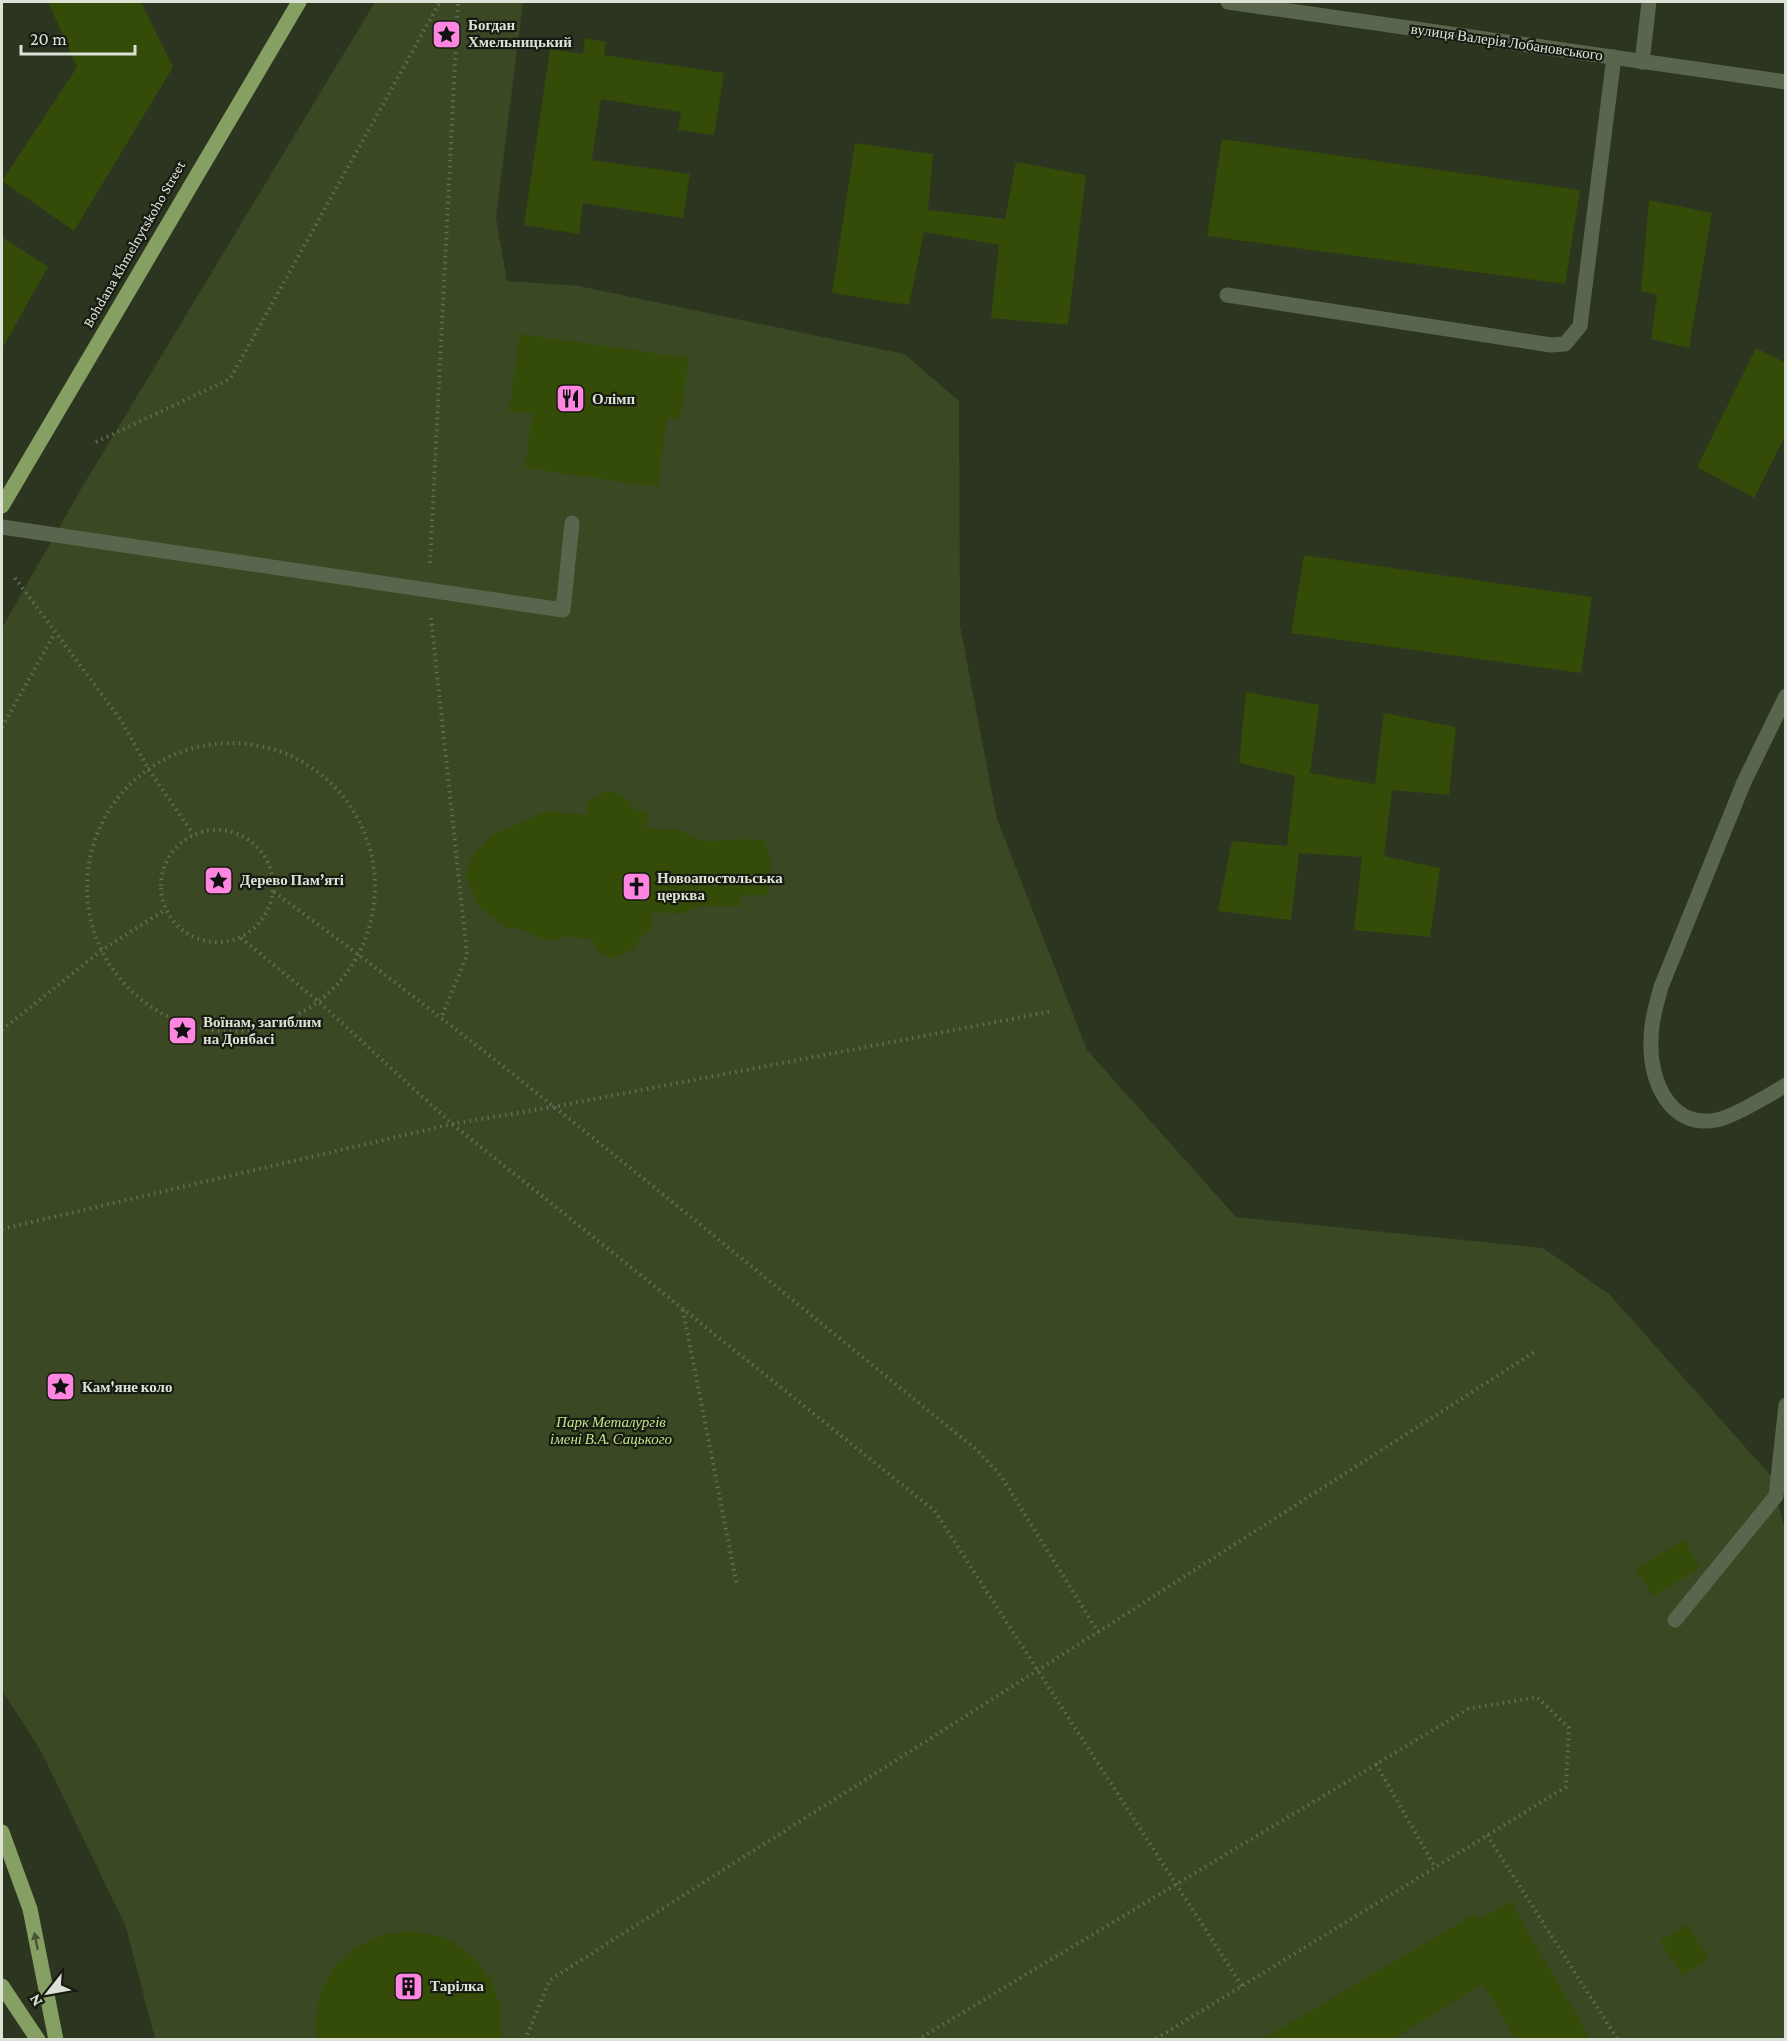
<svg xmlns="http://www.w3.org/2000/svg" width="1787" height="2041" viewBox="0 0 1787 2041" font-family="'Crimson Pro',serif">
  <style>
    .green { fill: #3a4923 }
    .building { fill: #354b08 }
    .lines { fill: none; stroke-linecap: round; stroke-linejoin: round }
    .path { stroke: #646c59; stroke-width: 4; stroke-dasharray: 1.5 4.5; stroke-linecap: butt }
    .minor { stroke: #5a654d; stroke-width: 15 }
    .major { stroke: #86a063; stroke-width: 15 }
    .oneway { fill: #495736 }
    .labels { text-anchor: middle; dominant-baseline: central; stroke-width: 4.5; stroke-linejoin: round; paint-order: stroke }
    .poi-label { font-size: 15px; font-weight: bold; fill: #dce2d5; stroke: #171b11; text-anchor: start }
    .street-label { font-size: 15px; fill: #dce2d5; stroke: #171b11 }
    .park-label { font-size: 15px; font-style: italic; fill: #bee38a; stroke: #171b11 }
  </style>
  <rect width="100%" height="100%" fill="#2c351f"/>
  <path class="green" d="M375,2H523L496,218L507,281L579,286L904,354L959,401L960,626L997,819L1087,1050L1236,1217L1543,1248L1609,1294L1771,1476L1786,1534L1785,2039H155L126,1927L42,1753L2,1690V628L81,489Z"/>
  <path class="building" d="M48,2H141L173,67L74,231L2,181L77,67Z
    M585,38L606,42L604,55L724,73L714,135L678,130L681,112L601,99L592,160L690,174L683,218L583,203L579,234L524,225L550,49L583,54Z
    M1222,139L1580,190L1565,284L1207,236Z
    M855,143L933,154L928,210L1005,219L1016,162L1086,175L1068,325L991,318L999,245L924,232L909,305L832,293Z
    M1649,200L1712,213L1689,348L1651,339L1657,295L1641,291Z
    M2,237L48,267L2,349Z
    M520,334L689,358L680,420L667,417L658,487L525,468L532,414L509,411Z
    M1756,348L1786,363V434L1754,498L1697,467Z
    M1304,555L1592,597L1581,673L1291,633Z
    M1246,692L1319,705L1310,773L1375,784L1384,713L1456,727L1449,795L1392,790L1384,856L1440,868L1430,937L1354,930L1362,857L1299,853L1291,920L1218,911L1232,841L1287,846L1295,776L1239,763Z
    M607,790L617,793L628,800L633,809L648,812L646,828L681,830L698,840L707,841L751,839L765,841L771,861L768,895H743L740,906H699L680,914L660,912L652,914V930L643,934L638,940L637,948L612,959L597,950L591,938L563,937L555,941L547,940L520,929L504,927L479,906L465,875L472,856L493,834L548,811L586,815L587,803Z
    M1684,1540L1700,1567L1653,1597L1636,1569Z
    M1510,1901L1591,2040H1516L1483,1984L1390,2040H1261L1475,1914L1478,1920Z
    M1687,1924L1709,1959L1682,1976L1660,1941Z
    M414,1931L444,1937L471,1954L490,1978L501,2007L502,2040H318L315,2024L320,1994L334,1967L356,1947L384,1934Z"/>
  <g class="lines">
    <path class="path" d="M96,442L230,379L440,2
      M430,563L458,2
      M15,578L121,720L149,770L193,834
      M431,618L467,955L441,1018
      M2,727L55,633
      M87 887a144 144 0 1 1 288 0a144 144 0 1 1-288 0Z
      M161 886a56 56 0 1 1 112 0a56 56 0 1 1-112 0Z
      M274,892C515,1068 744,1262 977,1450L1001,1476L1098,1632
      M241,938L319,1002L452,1124L934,1510L1242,1986
      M2,1030L102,950L165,910
      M2,1229L452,1124L553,1107L1053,1011
      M683,1310L737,1586
      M1376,1764L1435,1867
      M1487,1835L1618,2040
      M525,2040L550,1980L1098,1632L1536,1351
      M917,2040L1468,1709L1537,1697L1569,1728L1566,1787L1154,2040"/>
    <path class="minor" d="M1228,2L1786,82
      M1642,62L1649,2
      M1227,295L1551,345L1565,344L1580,326L1614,57
      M2,527L563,610L572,523
      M1786,696L1744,782L1661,987C1656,1005 1651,1023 1651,1041C1649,1080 1670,1129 1716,1120C1732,1118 1771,1094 1786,1085
      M1675,1620L1776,1496L1786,1405"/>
    <path class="major" d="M2,506L299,2
      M2,1832L30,1909L56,2040
      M2,1986L38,2040"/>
  </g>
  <defs><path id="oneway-solid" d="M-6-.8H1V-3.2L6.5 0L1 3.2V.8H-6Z" transform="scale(1.5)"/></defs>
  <use class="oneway" href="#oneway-solid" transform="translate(36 1941) rotate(-101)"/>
  <defs>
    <symbol id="sight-square" viewBox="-11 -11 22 22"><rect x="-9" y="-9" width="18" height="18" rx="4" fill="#fe86e1" stroke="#171b11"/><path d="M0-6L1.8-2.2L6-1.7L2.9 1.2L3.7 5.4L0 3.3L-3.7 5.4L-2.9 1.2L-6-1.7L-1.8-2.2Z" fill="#111"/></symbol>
    <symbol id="restaurant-square" viewBox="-11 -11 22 22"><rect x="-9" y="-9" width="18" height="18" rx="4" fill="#fe86e1" stroke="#171b11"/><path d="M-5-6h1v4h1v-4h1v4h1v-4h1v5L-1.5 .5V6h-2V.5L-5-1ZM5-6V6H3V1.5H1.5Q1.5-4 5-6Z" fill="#111"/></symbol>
    <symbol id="church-square" viewBox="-11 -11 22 22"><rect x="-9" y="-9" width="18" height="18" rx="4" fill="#fe86e1" stroke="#171b11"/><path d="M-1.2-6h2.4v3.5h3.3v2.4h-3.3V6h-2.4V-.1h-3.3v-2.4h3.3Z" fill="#111"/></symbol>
    <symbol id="building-square" viewBox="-11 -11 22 22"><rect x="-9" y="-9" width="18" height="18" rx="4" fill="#fe86e1" stroke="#171b11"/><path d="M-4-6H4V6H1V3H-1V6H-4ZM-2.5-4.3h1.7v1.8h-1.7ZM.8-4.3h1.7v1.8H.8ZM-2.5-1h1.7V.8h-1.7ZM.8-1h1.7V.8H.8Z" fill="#111"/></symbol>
  </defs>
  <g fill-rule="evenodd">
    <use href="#sight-square" x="430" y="18" width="33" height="33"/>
    <use href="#restaurant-square" x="554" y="382" width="33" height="33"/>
    <use href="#sight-square" x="202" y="864" width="33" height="33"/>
    <use href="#church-square" x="620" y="870" width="33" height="33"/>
    <use href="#sight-square" x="166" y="1014" width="33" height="33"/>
    <use href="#sight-square" x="44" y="1370" width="33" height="33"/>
    <use href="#building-square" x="392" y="1970" width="33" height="33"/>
  </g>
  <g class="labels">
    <g class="poi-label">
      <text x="468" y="25">Богдан<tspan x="468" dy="17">Хмельницький</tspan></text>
      <text x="592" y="399">Олімп</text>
      <text x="657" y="878">Новоапостольська<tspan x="657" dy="17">церква</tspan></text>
      <text x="240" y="880">Дерево Пам’яті</text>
      <text x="203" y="1022">Воїнам, загиблим<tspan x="203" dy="17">на Донбасі</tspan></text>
      <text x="82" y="1387">Кам'яне коло</text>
      <text x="430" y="1986">Тарілка</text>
    </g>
    <g class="street-label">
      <text transform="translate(1507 42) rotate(8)">вулиця Валерія Лобановського</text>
      <text transform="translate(134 244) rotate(-60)">Bohdana Khmelnytskoho Street</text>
    </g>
    <g class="park-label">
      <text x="611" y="1422">Парк Металургів<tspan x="611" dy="17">імені В.А. Сацького</tspan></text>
    </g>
  </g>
  <rect width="1787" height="2041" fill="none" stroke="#dce2d5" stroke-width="6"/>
  <g transform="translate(48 1993) rotate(239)" stroke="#171b11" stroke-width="4.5" paint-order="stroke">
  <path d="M0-4.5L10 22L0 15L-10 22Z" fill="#dce2d5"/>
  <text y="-9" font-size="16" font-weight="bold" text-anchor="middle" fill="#dce2d5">N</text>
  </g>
  <path d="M21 45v9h114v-9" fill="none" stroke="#dce2d5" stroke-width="3"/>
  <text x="30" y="45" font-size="18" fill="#dce2d5" stroke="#171b11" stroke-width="4.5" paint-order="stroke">20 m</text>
</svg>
